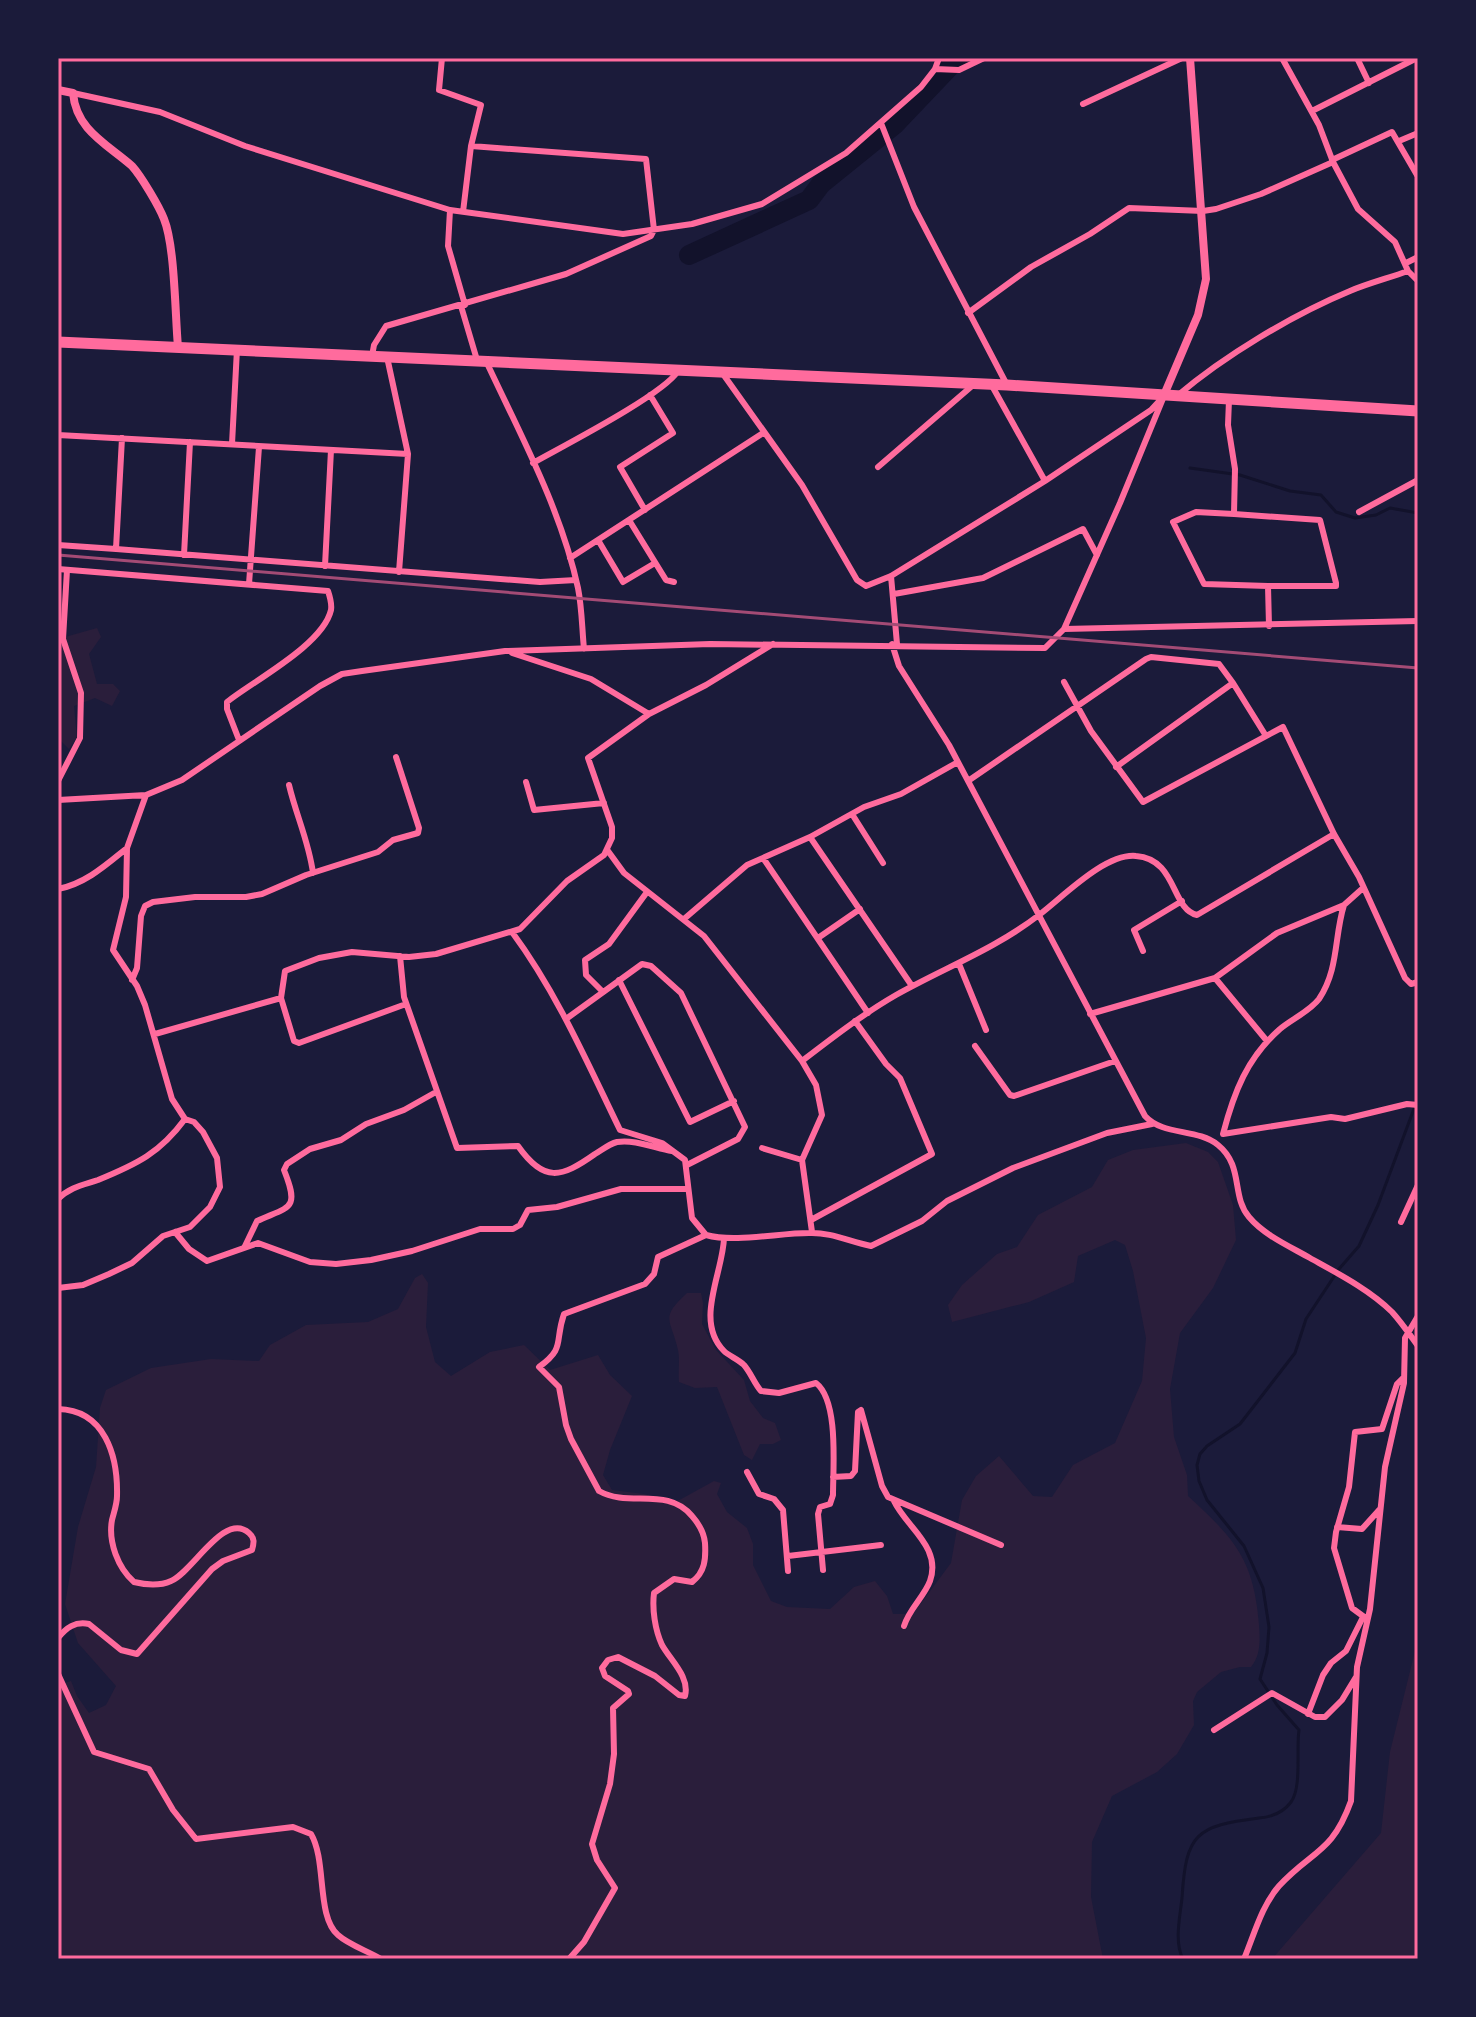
<svg xmlns="http://www.w3.org/2000/svg" width="1476" height="2017" viewBox="0 0 1476 2017" font-family="Helvetica,sans-serif">
  <style>
    .green { fill: #2a1e3b }
    .lines { fill: none; stroke-linecap: round; stroke-linejoin: round }
    .stream { stroke: #12122b; stroke-width: 3 }
    .river { stroke: #12122b; stroke-width: 20 }
    .minor { stroke: #ff6b9d; stroke-width: 6 }
    .tertiary { stroke: #ff6b9d; stroke-width: 8 }
    .trunk { stroke: #ff6b9d; stroke-width: 11 }
    .rail { stroke: #a44b75; stroke-width: 3 }
    .neatline { fill: none; stroke: #ff6b9d; stroke-width: 3 }
  </style>
  <rect width="100%" height="100%" fill="#1b1b3a"/>
  <path class="green" d="M97,628L101,637L89,654L97,684H113L120,691L112,706L95,698L74,706L77,737L69,749L58,738V639Z
    M1186,1143L1208,1152L1218,1162L1233,1205L1236,1240L1213,1288L1180,1333L1170,1389L1174,1437L1187,1475L1188,1496C1235,1539 1254,1560 1259,1625C1260,1640 1261,1655 1251,1667H1240L1221,1672L1197,1692L1193,1701L1194,1725L1177,1754L1157,1772L1112,1796L1092,1842L1091,1897L1103,1959H58V1685L71,1681L77,1696L89,1713L106,1705L116,1686L78,1643L65,1604L78,1527L96,1467L100,1408L106,1390L151,1368L211,1359L259,1361L270,1345L306,1325L368,1322L398,1309L415,1278L422,1274L428,1283L426,1327L435,1362L451,1376L490,1352L524,1345L550,1370L598,1355L610,1375L632,1396L610,1450L603,1475L612,1490L644,1494L674,1503L714,1481L721,1483L717,1494L727,1512L747,1528L753,1544V1565L771,1601L787,1607L830,1609L854,1587L875,1581L887,1596L893,1614H913L951,1563L962,1500L976,1476L999,1456L1033,1496L1052,1497L1073,1465L1115,1443L1142,1381L1146,1338L1133,1271L1125,1245L1115,1240L1078,1256L1074,1282L1029,1302L952,1322L948,1305L962,1285L997,1254L1017,1247L1038,1215L1092,1187L1108,1160L1133,1150Z
    M687,1293H701L703,1303L702,1324L716,1350L744,1380L750,1401L763,1418L775,1423L781,1440L773,1444H760L752,1460L744,1455L717,1387L695,1388L679,1382C678,1372 680,1359 678,1350C671,1318 659,1319 687,1293Z
    M1418,1639V1959H1272L1381,1833L1390,1752Z"/>
  <g class="lines">
    <path class="stream" d="M1190,468L1240,475L1290,491L1321,495L1336,512L1355,518L1376,515L1390,508L1418,513
      M1183,1959C1174,1942 1180,1917 1182,1898C1186,1833 1196,1826 1259,1818C1272,1817 1283,1813 1291,1802C1302,1787 1296,1750 1299,1730L1277,1705L1260,1679L1267,1653L1269,1627L1263,1588L1244,1546L1207,1500L1199,1481L1197,1465L1200,1454L1207,1446L1240,1424L1295,1353L1306,1319L1339,1269L1359,1246L1378,1205L1418,1098"/>
    <path class="river" d="M689,255L809,200L821,184L894,125L953,63L964,58"/>
    <path class="minor" d="M442,58L439,90L481,105L471,146L463,212
      M1282,58L1319,125L1333,162
      M1357,58L1369,83
      M935,69L959,70L984,58
      M73,93L160,112L245,146L450,210L623,234L692,224L762,204L846,153L921,87L935,69L939,58
      M1083,104L1182,58
      M1312,111L1417,58
      M881,123L914,207L1007,385
      M1399,141L1418,133
      M1332,160L1392,132L1417,175
      M450,210L448,246L465,305
      M1406,263L1418,257
      M461,306L477,360
      M968,313L1031,267L1090,234L1129,208L1203,211L1216,209L1261,194L1333,162L1358,209L1395,242L1408,271L1418,281
      M372,356L374,345L386,326L566,274L651,236L654,230L646,159L471,146
      M387,357L408,454L399,572
      M486,361C520,434 561,509 578,588C582,608 582,629 584,649
      M723,374L802,485L857,580L866,586L891,576L1045,481L1151,410L1162,398
      M991,384L1045,481
      M1177,396C1224,356 1292,315 1350,291C1369,283 1389,278 1408,271
      M1229,400L1228,425L1235,469L1234,514L1320,520L1336,583V586H1268L1269,626
      M58,430V435L408,454
      M122,438L116,549L540,582L576,580
      M232,444L237,349
      M533,463C563,446 663,395 678,371
      M878,467L972,386
      M58,469V435
      M645,510L620,467L673,433L650,395
      M1359,512L1418,480
      M1234,514L1196,512L1173,522L1204,584L1268,586
      M629,520L666,580L674,582
      M598,540L623,582L655,563
      M58,545L116,549
      M184,555L190,442
      M570,558L763,433
      M325,566L331,450
      M58,569L328,591C330,597 332,604 331,610C323,645 253,681 227,702V709L239,740
      M891,576L897,644
      M249,584L259,447
      M894,594L983,578L1083,529L1097,555
      M1064,629L1418,621
      M892,644L899,666L949,745L1145,1116C1163,1136 1197,1128 1218,1145C1244,1166 1231,1196 1249,1217C1264,1235 1289,1246 1310,1258C1337,1273 1370,1290 1392,1312C1402,1323 1410,1335 1418,1346
      M512,653L591,679L649,714
      M1064,682L1091,731L1143,802L1283,727L1334,834L1359,877L1405,978L1411,984L1418,982
      M1233,683L1266,736
      M58,781L80,738L81,693L63,639L67,570
      M968,781L1146,659L1151,657L1219,664L1233,683L1116,767
      M526,782L534,810L604,803
      M289,785C296,815 309,842 313,873
      M58,800L146,795L182,780L320,686L342,674L362,671L505,651L710,644L1045,648L1064,629L1120,503L1164,396
      M852,814L883,863
      M810,837L912,986
      M608,851L624,873L704,936L802,1061L816,1085L822,1115L802,1160L812,1232
      M763,858L868,1013
      M58,889C85,884 106,865 127,848
      M684,919L747,865L810,837L864,807L901,794L958,762
      M512,932C557,993 587,1062 620,1130L662,1143L685,1160L692,1218L706,1235C735,1243 778,1233 809,1233C831,1232 850,1242 871,1246L922,1221L947,1201L1013,1168L1107,1133L1152,1124
      M818,938L860,909
      M1143,951L1134,930L1182,901
      M400,956L404,997L457,1148L518,1146C544,1183 561,1178 595,1154C602,1150 609,1144 617,1142C634,1139 655,1148 672,1151
      M959,964L986,1030
      M1215,978L1267,1041
      M132,980L137,968L141,916L145,906L153,902L195,897H246L262,894L306,875L378,852L393,840L418,833L419,828L396,757
      M619,980L690,1122L734,1101
      M602,991L586,975L585,960L609,944L647,892
      M281,998L285,971L319,958L352,952L409,957L436,954L520,929L567,881L604,855L612,838V827L588,758L649,714L706,685L773,644
      M1090,1014L1215,978L1277,933L1344,905L1363,888
      M566,1019L642,964L651,966L681,993L745,1127L738,1139L687,1165
      M155,1034L281,998L294,1041L299,1043L406,1004
      M975,1046L1010,1095L1014,1096L1115,1061
      M802,1061C832,1038 863,1014 896,995C944,968 995,949 1039,915C1063,897 1105,853 1136,856C1177,859 1171,909 1197,915L1334,834
      M1223,1134C1234,1092 1247,1058 1280,1029C1292,1019 1310,1011 1319,999C1339,969 1334,937 1344,905
      M1223,1134L1331,1117L1345,1119L1407,1104L1418,1105
      M762,1148L802,1160
      M58,1199C70,1187 83,1185 98,1180C137,1164 160,1153 185,1119
      M811,1220L932,1154L900,1078L886,1064L855,1021
      M1401,1222L1418,1185
      M175,1232L189,1249L207,1261L258,1243L310,1262L336,1264L371,1260L412,1251L480,1229H513L520,1225L528,1210L557,1207L621,1189H688
      M724,1238C723,1273 694,1321 724,1351C729,1356 738,1359 744,1365C751,1373 754,1383 761,1391L779,1393L816,1383C839,1401 833,1467 833,1495L830,1504L820,1507L818,1514L823,1570
      M245,1246L257,1221C290,1206 300,1210 284,1170L287,1164L310,1149L341,1140L366,1124L404,1110L436,1092
      M58,1288L83,1285L109,1274L132,1263L163,1236L190,1227L210,1207L220,1187L217,1158L203,1132L194,1122L185,1119L172,1099L145,1005L137,986L113,950L126,897L127,848L146,795
      M58,1409C105,1410 118,1456 117,1496C117,1504 114,1512 112,1520C108,1542 118,1568 134,1582C146,1585 160,1586 171,1581C193,1572 224,1511 249,1533C255,1538 254,1543 252,1550L223,1561L212,1569L137,1654L121,1650L89,1624C75,1621 66,1628 58,1638
      M747,1472L759,1494L774,1499L783,1510L788,1571
      M833,1477L851,1476L855,1471L858,1412L861,1410L882,1486L888,1497L1001,1545
      M894,1501C906,1527 942,1547 930,1581C924,1597 909,1609 904,1626
      M1337,1527L1362,1529L1380,1509
      M788,1556L881,1545
      M1367,1619L1352,1608L1334,1548L1336,1532L1349,1487L1355,1432L1382,1429L1397,1384L1404,1377
      M58,1674L94,1752L149,1769L173,1810L196,1839L293,1827L311,1834C327,1861 316,1916 338,1935C349,1945 368,1951 381,1959
      M1308,1714L1323,1675L1331,1663L1346,1651L1363,1617
      M1214,1730L1272,1693L1315,1717H1325L1342,1700L1356,1677
      M569,1959L584,1942L615,1888L597,1860L592,1844L610,1784L614,1754L613,1708L629,1694L628,1691L605,1676L602,1668L608,1660L618,1657L655,1676L679,1695L685,1696C690,1677 671,1661 662,1645C655,1630 652,1609 654,1593L674,1579L692,1582C705,1572 706,1559 705,1543C704,1532 699,1524 692,1516C667,1486 629,1508 599,1491L571,1439L566,1425L559,1387L539,1367C566,1347 554,1343 564,1314L645,1284L654,1274L658,1257L706,1235
      M1244,1959C1254,1935 1262,1905 1279,1886C1312,1850 1332,1854 1351,1801L1357,1667L1370,1609L1385,1467L1404,1383L1405,1338L1418,1316"/>
    <path class="tertiary" d="M58,90L73,93C76,130 107,144 132,166C141,176 159,206 164,219C175,246 175,314 178,347
      M1164,395L1198,315L1206,279L1190,58"/>
    <path class="trunk" d="M58,342L1007,385L1418,411"/>
    <path class="rail" d="M58,555L1418,668"/>
  </g>
  <rect width="1476" height="2017" fill="none" stroke="#1b1b3a" stroke-width="120"/>
  <rect x="60" y="60" width="1356" height="1897" class="neatline"/>
</svg>
